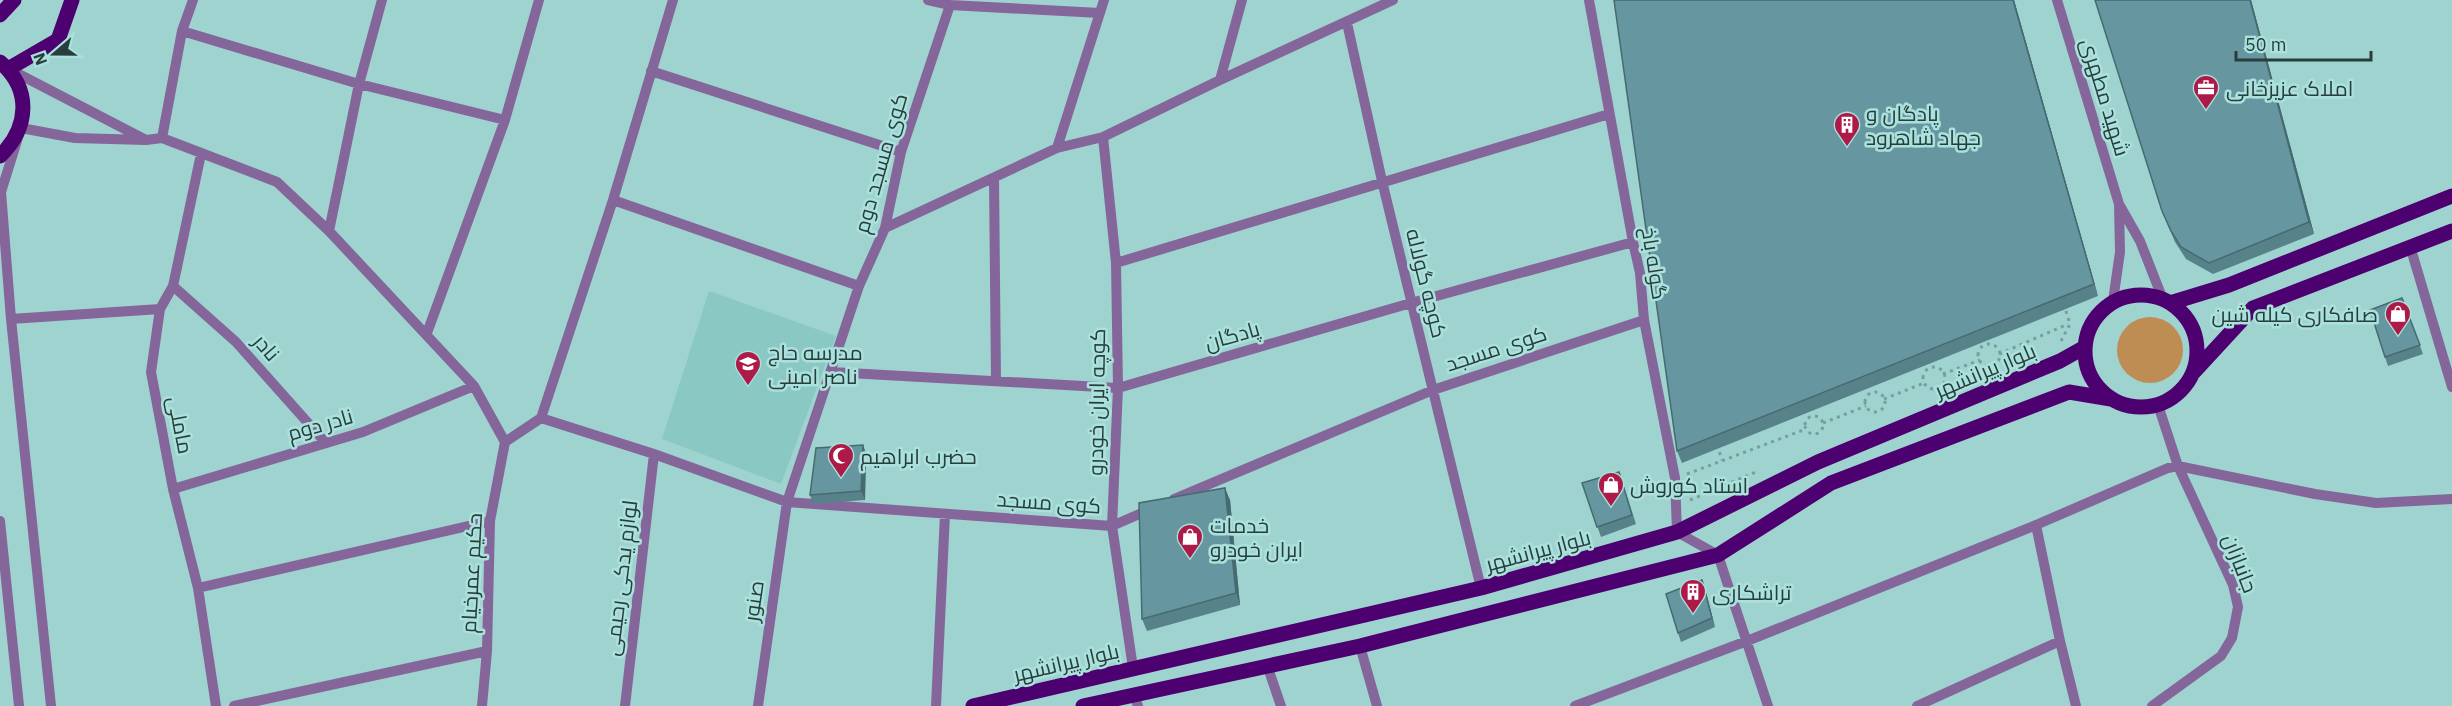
<svg xmlns="http://www.w3.org/2000/svg" width="2452" height="706" viewBox="0 0 2452 706" font-family="'IBM Plex Sans',Cairo,sans-serif">
  <style>
    .built { fill: #8ac8c3 }
    .grass { fill: #bd8d54 }
    .lines { fill: none; stroke-linecap: round; stroke-linejoin: round }
    .path { stroke: #769f9c; stroke-width: 3; stroke-dasharray: 3 4.5; stroke-linecap: butt }
    .minor { stroke: #85669b; stroke-width: 10 }
    .major { stroke: #4d0070; stroke-width: 15 }
    .wall { fill: #58828a }
    .shaded-wall { fill: #476a70 }
    .building { fill: #6697a0; stroke: #476a70; stroke-width: 1.5 }
    .labels { text-anchor: middle; dominant-baseline: central; stroke-width: 5; stroke-linejoin: round; paint-order: stroke }
    .poi-label { font-size: 21px; fill: #283e3c; stroke: #abe1dc; text-anchor: start }
    .street-label { font-size: 21px; fill: #283e3c; stroke: #abe1dc }
  </style>
  <rect width="100%" height="100%" fill="#9fd3cf"/>
  <path class="built" d="M709,291L836,336L781,484L662,439Z"/>
  <path class="grass" d="M2117 350a33 33 0 1 1 66 0a33 33 0 1 1-66 0Z"/>
  <g class="lines">
    <path class="path" d="M2061,341L2070,324L2065,308L2063,309
      M1978 355a11 11 0 1 1 22 0a11 11 0 1 1-22 0Z
      M1999,354L2068,324
      M1923 378a11 11 0 1 1 22 0a11 11 0 1 1-22 0Z
      M1943,374L1980,360
      M1865 402a10 10 0 1 1 20 0a10 10 0 1 1-20 0Z
      M1884,399L1924,383
      M1805 425a9 9 0 1 1 18 0a9 9 0 1 1-18 0Z
      M1823,423L1866,406
      M1717,445L1722,460
      M1687,474L1806,429
      M1690,500L1758,471"/>
    <path class="minor" d="M928,0L950,5L1100,13
      M1589,0L1633,242L1640,273L1644,320L1675,478L1677,532L1718,555L1768,706
      M2057,0L2119,204
      M1347,23L1382,181L1481,588
      M182,31L359,84L505,120
      M9,69L146,140L75,138L21,128L1,192L11,319L51,706
      M651,71L901,152
      M1220,80L1242,0
      M1103,137L1116,263L1118,388L1112,526L1133,668
      M162,138L182,31L193,0
      M146,140L162,138L277,182L329,231L474,386L505,442
      M1057,148L1104,0
      M201,154L173,286L160,309L151,372L173,489L198,588L216,706
      M994,178L996,381
      M613,200L859,286
      M885,228L1057,148L1103,137L1220,80L1393,0
      M329,231L359,84L382,0
      M2410,246L2452,387
      M1116,263L1609,114
      M173,286L236,342L325,442
      M2113,301L2120,252L2119,204L2140,241L2162,297
      M11,319L160,309
      M427,333L505,120L539,0
      M831,372L1118,388L1411,303L1633,242
      M541,418L613,200L673,0
      M505,442L541,418L654,454L787,502L1112,526L1151,509
      M173,489L363,432L474,386
      M1174,499L1433,390L1644,320
      M0,521L19,706
      M198,588L490,521
      M1360,646L1377,706
      M1267,665L1281,706
      M1134,695L1138,706
      M234,706L487,651
      M482,706L487,651L490,521L505,442
      M625,706L654,454
      M758,706L787,502L859,286L885,228L901,152L950,5
      M936,706L945,514
      M1575,706L1747,641L2036,525
      M1917,706L2060,641
      M2076,706L2060,641L2036,525L2168,468L2178,466L2315,494L2376,503L2452,499
      M2152,706L2221,656L2232,638L2238,607L2233,585L2178,466L2158,405"/>
    <path class="major" d="M0,15L14,0
      M0,62C32,89 29,128 0,156
      M8,69L58,40L72,0
      M2085 351a56 56 0 1 1 112 0a56 56 0 1 1-112 0Z
      M2170,303L2229,285L2452,196
      M2194,372L2253,308L2452,231
      M973,706L1481,588L1677,532L1818,462L2060,361L2085,347
      M1083,706L1360,646L1718,555L1831,483L2069,392L2111,399"/>
  </g>
  <path class="wall" d="M2014,0L2098,296L1682,463L1677,451Z
    M2251,0L2314,234L2213,274L2186,259L2175,242L2162,211Z
    M2402,298L2423,354L2388,366L2385,357Z
    M863,445L866,454L865,500L813,504L810,495Z
    M1619,472L1636,524L1601,537L1582,483Z
    M1230,500L1240,605L1147,631L1142,619Z
    M1705,589L1715,627L1681,642L1678,633Z"/>
  <path class="shaded-wall" d="M2013,0H2014L2098,296L2094,284Z
    M2250,0H2251L2314,234L2309,222Z
    M863,445L866,454L865,500L861,491Z
    M1225,488L1230,500L1240,605L1236,593Z
    M1702,580L1705,589L1715,627L1712,618Z"/>
  <path class="building" d="M1614,0H2013L2094,284L1677,451Z
    M2095,0H2250L2309,222L2209,263L2181,247L2171,231L2162,211Z
    M2402,298L2420,345L2385,357L2370,310Z
    M863,445L861,491L810,495L816,448Z
    M1619,472L1632,515L1597,527L1582,483Z
    M1225,488L1236,593L1142,619L1139,503Z
    M1702,580L1712,618L1678,633L1666,594Z"/>
  <defs>
    <symbol id="office-pin" viewBox="-11 -11 22 30"><path d="M0 17L-7.5 6A9.5 9.5 0 1 1 7.5 6Z" fill="#ad1a48" stroke="#abe1dc"/><path d="M-6-3h4V-5.5h4V-3h4V5H-6ZM-1-4.5V-3h2v-1.5ZM-6 0V1H6V0Z" fill="#fff"/></symbol>
    <symbol id="building-pin" viewBox="-11 -11 22 30"><path d="M0 17L-7.5 6A9.5 9.5 0 1 1 7.5 6Z" fill="#ad1a48" stroke="#abe1dc"/><path d="M-4-6H4V6H1V3H-1V6H-4ZM-2.5-4.3h1.7v1.8h-1.7ZM.8-4.3h1.7v1.8H.8ZM-2.5-1h1.7V.8h-1.7ZM.8-1h1.7V.8H.8Z" fill="#fff"/></symbol>
    <symbol id="shop-pin" viewBox="-11 -11 22 30"><path d="M0 17L-7.5 6A9.5 9.5 0 1 1 7.5 6Z" fill="#ad1a48" stroke="#abe1dc"/><path d="M-5-2.5h2.3a2.7 3.5 0 0 1 5.4 0H5L5.5 6h-11ZM-1.5-2.5h3a1.5 2.3 0 0 0-3 0Z" fill="#fff"/></symbol>
    <symbol id="school-pin" viewBox="-11 -11 22 30"><path d="M0 17L-7.5 6A9.5 9.5 0 1 1 7.5 6Z" fill="#ad1a48" stroke="#abe1dc"/><path d="M0-5L7-2L0 1L-7-2ZM-4 1L0 2.5L4 1V4Q0 6-4 4Z" fill="#fff"/></symbol>
    <symbol id="mosque-pin" viewBox="-11 -11 22 30"><path d="M0 17L-7.5 6A9.5 9.5 0 1 1 7.5 6Z" fill="#ad1a48" stroke="#abe1dc"/><path d="M3.5-4.9A6 6 0 1 0 3.5 4.9A5 5 0 1 1 3.5-4.9Z" fill="#fff"/></symbol>
  </defs>
  <g fill-rule="evenodd">
    <use href="#office-pin" x="2191" y="73" width="30" height="40"/>
    <use href="#building-pin" x="1832" y="110" width="30" height="40"/>
    <use href="#shop-pin" x="2383" y="299" width="30" height="40"/>
    <use href="#school-pin" x="733" y="349" width="30" height="40"/>
    <use href="#mosque-pin" x="826" y="441" width="30" height="40"/>
    <use href="#shop-pin" x="1596" y="470" width="30" height="40"/>
    <use href="#shop-pin" x="1175" y="522" width="30" height="40"/>
    <use href="#building-pin" x="1678" y="577" width="30" height="40"/>
  </g>
  <g class="labels">
    <g class="poi-label">
      <text x="2226" y="88">املاک عزیزخانی</text>
      <text x="1866" y="113">پادگان و<tspan x="1866" dy="24">جهاد شاهرود</tspan></text>
      <text x="2378" y="314" text-anchor="end">صافکاری کیله شین</text>
      <text x="768" y="352">مدرسه حاج<tspan x="768" dy="24">ناصر امینی</tspan></text>
      <text x="860" y="456">حضرب ابراهیم</text>
      <text x="1630" y="485">استاد کوروش</text>
      <text x="1210" y="525">خدمات<tspan x="1210" dy="24">ایران خودرو</tspan></text>
      <text x="1712" y="592">تراشکاری</text>
    </g>
    <g class="street-label">
      <text transform="translate(2106 97) rotate(73)">شهید مطهری</text>
      <text transform="translate(880 163) rotate(-74)">کوی مسجد دوم</text>
      <text transform="translate(1655 263) rotate(81)">گوله باخ</text>
      <text transform="translate(1427 283) rotate(76)">کوچه گولاله</text>
      <text transform="translate(1232 335) rotate(-16)">پادگان</text>
      <text transform="translate(267 347) rotate(49)">نادر</text>
      <text transform="translate(1496 348) rotate(-18)">کوی مسجد</text>
      <text transform="translate(1985 370) rotate(-23)">بلوار پیرانشهر</text>
      <text transform="translate(1096 402) rotate(-89)">کوچه ایران خودرو</text>
      <text transform="translate(320 424) rotate(-16)">نادر دوم</text>
      <text transform="translate(181 425) rotate(79)">ماملی</text>
      <text transform="translate(1049 502) rotate(4)">کوی مسجد</text>
      <text transform="translate(1538 550) rotate(-15)">بلوار پیرانشهر</text>
      <text transform="translate(2241 563) rotate(69)">جانبازان</text>
      <text transform="translate(471 573) rotate(-87)">حکیم عمرخیام</text>
      <text transform="translate(620 578) rotate(-83)">لوازم یدکی رحیمی</text>
      <text transform="translate(753 601) rotate(-82)">صنور</text>
      <text transform="translate(1066 662) rotate(-13)">بلوار پیرانشهر</text>
    </g>
  </g>
  <g transform="translate(54 54) rotate(250)" stroke="#abe1dc" stroke-width="4.5" paint-order="stroke">
  <path d="M0-4.5L10 22L0 15L-10 22Z" fill="#283e3c"/>
  <text y="-9" font-size="16" font-weight="bold" text-anchor="middle" fill="#283e3c">N</text>
  </g>
  <path d="M2236 51v9h135v-9" fill="none" stroke="#283e3c" stroke-width="3"/>
  <text x="2245" y="51" font-size="18" fill="#283e3c" stroke="#abe1dc" stroke-width="4.5" paint-order="stroke">50 m</text>
</svg>
